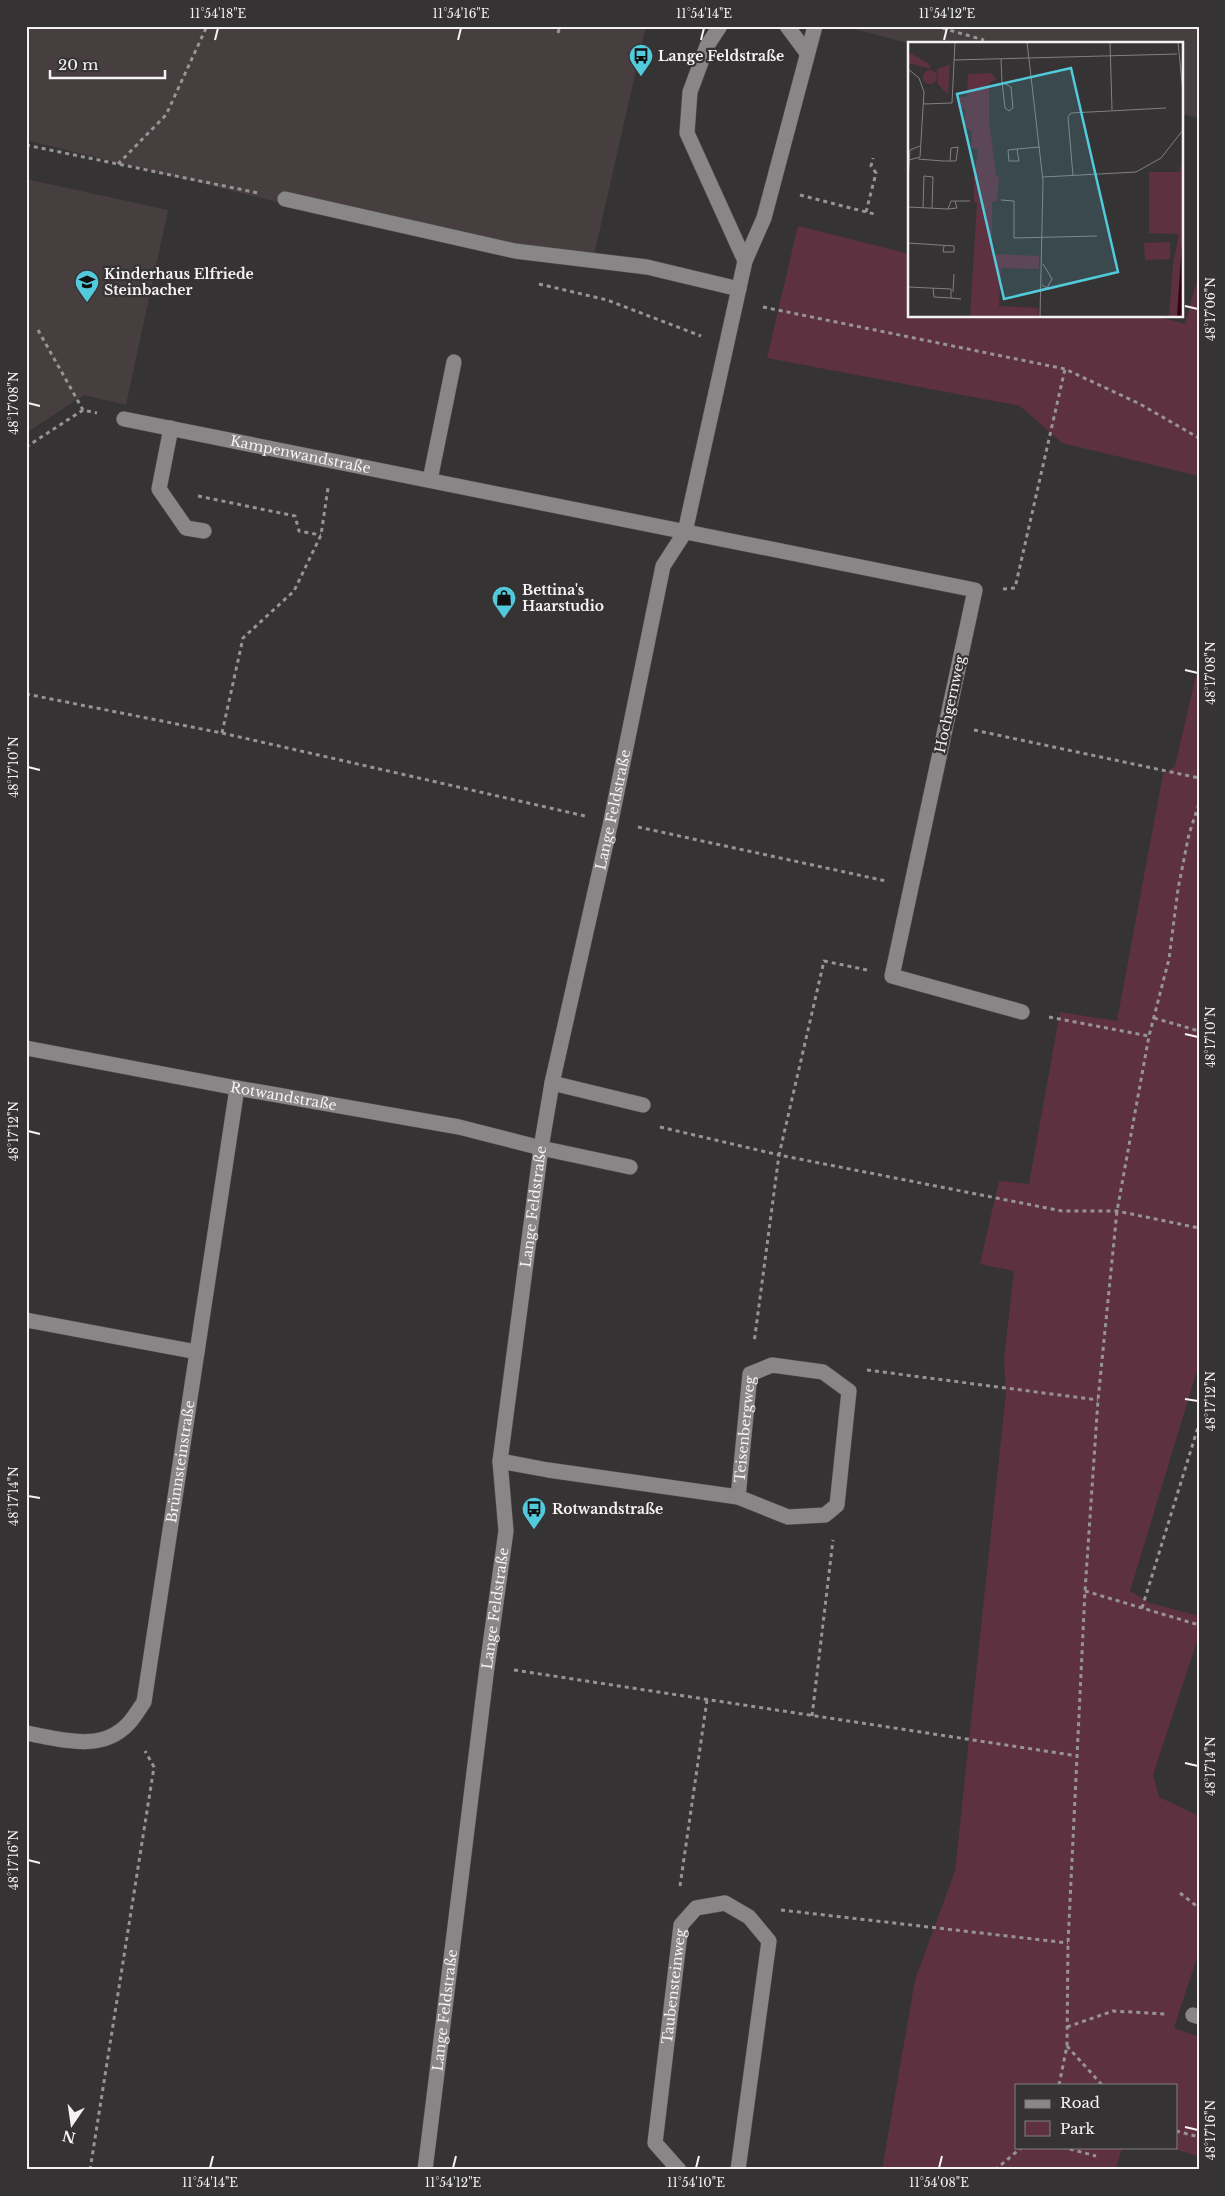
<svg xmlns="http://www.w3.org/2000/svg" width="1225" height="2196" viewBox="0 0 1225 2196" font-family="'Libre Baskerville',serif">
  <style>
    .built { fill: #473e40 }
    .green { fill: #5e3141 }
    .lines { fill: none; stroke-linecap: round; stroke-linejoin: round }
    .service-casing { stroke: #514f4f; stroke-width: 16 }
    .minor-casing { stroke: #514f4f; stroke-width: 16 }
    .path { stroke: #979495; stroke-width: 3; stroke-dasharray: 4 4; stroke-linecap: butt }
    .service { stroke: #898687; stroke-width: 15 }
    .minor { stroke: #898687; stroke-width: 15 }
    .ticks { fill: none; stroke: #f4f2f2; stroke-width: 2 }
    .labels { text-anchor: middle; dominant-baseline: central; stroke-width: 4.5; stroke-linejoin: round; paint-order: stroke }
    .poi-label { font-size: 14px; font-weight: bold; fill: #f4f2f2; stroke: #363334; text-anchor: start }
    .street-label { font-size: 14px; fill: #f4f2f2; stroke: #363334 }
    .inset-road { fill: none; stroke: #827f80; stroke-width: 1 }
    .view { fill: #53cadc; fill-opacity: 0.15; stroke: #53cadc; stroke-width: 2.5 }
    .inset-edge { fill: none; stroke: #f4f2f2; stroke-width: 2.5 }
    .neatline { fill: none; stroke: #f4f2f2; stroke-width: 2 }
    .ticks-label { font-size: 12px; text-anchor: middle; fill: #f4f2f2 }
  </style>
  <rect width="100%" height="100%" fill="#363334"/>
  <path class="built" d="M26,26H646L592,264L281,203L26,140Z
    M850,26H1199V118L1181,114V44H911L850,28Z
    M26,179L168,210L126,405L84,395L26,433Z"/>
  <path class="green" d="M798,226L909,254V316H1154L1185,324L1199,273V476L1062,443L1020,406L767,358Z
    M1199,663V1364L1130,1591L1150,1603L1199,1616V1635L1153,1775L1159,1797L1199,1816V1951L1174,2028L1199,2037V2156L1167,2147H1176V2085H1016V2147H1122L1116,2170H882L915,1980L955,1871L1006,1393L1004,1359L1014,1271L980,1264L999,1181L1029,1184L1060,1012L1117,1021L1163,774L1175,766Z"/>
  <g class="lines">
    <defs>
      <path id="service" d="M285,199L515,251L647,267L739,289
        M552,1083L643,1105
        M541,1148L630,1167
        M26,1320L197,1352
        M1193,2015L1199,2017"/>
      <g id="minor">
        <path d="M720,26L707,46L690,92L687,133L745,261"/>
        <path d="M787,26L807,53"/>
        <path id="s1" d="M124,419L975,590L892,976L1022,1012"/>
        <path d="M171,428L159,489L186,528L204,531"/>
        <path d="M430,480L454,362"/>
        <path id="s2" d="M26,1048L237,1088L459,1127L541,1148"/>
        <path id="s3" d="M500,1461L548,1470L738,1497L750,1374L772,1365L823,1372L849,1391L837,1505L825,1515L788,1517L738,1497"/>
        <path id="s4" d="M26,1733C60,1739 101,1753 128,1724C134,1718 139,1709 144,1702L237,1088"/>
        <path id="s5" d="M425,2170L487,1667L506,1531L500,1461L541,1148L552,1083L611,821L663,566L685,532L745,261L764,218L815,26"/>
        <path id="s6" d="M679,2170L655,2143L681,1925L696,1908L725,1903L749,1917L769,1941L738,2170"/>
      </g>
    </defs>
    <use href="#service" class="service-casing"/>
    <use href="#minor" class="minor-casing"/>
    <path class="path" d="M935,26L984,40
      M558,33L560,26
      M26,145L258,193
      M118,164L166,115L207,26
      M800,195L874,214
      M866,212L876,173L871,166L873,158
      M539,284L607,300L701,336
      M763,307L1065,369L1140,404L1199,438
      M38,330L83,410
      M26,447L83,410L97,413
      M198,496L295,516L299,531L321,535
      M1003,589L1015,588L1065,369
      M26,694L222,733L585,816
      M974,730L1199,778
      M222,733L243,638L294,591L321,535L328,488
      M638,827L886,881
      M867,970L824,961L779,1155L1062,1211H1117L1199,1228
      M1049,1017L1149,1036
      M1154,1018L1199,1031
      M660,1127L779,1155L754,1343
      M867,1370L1098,1400
      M1085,1591L1199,1625
      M1142,1608L1199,1424
      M514,1670L1078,1756
      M812,1716L833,1540
      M680,1886L707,1700
      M1180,1893L1199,1908
      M781,1910L1068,1943
      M1067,2027L1113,2011L1166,2014
      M1067,2046L1102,2085
      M1059,2085L1067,2046L1068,1943L1085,1591L1098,1400L1117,1211L1149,1036L1169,959L1178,889L1189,834L1199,804
      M1176,2131L1199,2137
      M1062,2147L1096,2156
      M90,2170L154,1767L145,1751
      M995,2170L1022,2147"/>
    <use href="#service" class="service"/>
    <use href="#minor" class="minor"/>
  </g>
  <path class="ticks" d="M215,40L218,28M458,40L461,28M701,40L704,28M944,40L947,28M1185,306L1198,309M28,403L40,406M1185,670L1198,673M28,767L40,770M1185,1034L1198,1037M28,1131L40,1134M1185,1399L1198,1401M28,1496L40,1498M1185,1763L1198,1766M28,1860L40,1863M1185,2127L1198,2130M210,2168L213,2156M453,2168L456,2156M696,2168L699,2156M939,2168L942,2156"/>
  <defs>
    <symbol id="bus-pin" viewBox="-11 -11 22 30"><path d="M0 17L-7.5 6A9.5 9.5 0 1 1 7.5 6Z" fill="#53cadc" stroke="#363334"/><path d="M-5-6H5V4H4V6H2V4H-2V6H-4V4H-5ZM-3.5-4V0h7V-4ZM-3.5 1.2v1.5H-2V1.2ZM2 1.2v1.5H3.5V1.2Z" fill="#111"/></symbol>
    <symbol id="school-pin" viewBox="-11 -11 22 30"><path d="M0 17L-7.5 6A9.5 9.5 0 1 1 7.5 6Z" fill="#53cadc" stroke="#363334"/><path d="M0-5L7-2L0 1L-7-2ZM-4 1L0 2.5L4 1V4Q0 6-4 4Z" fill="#111"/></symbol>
    <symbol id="shop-pin" viewBox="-11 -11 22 30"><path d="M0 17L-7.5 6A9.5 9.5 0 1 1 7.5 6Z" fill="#53cadc" stroke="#363334"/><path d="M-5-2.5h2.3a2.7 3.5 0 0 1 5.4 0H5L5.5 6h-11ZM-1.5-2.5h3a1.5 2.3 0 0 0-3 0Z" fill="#111"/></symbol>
  </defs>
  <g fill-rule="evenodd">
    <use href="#bus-pin" x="627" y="42" width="28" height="38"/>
    <use href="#school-pin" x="73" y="268" width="28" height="38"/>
    <use href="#shop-pin" x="490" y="584" width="28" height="38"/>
    <use href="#bus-pin" x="520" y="1495" width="28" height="38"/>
  </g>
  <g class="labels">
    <g class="poi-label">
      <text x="658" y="56">Lange Feldstraße</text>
      <text x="104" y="274">Kinderhaus Elfriede<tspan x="104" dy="16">Steinbacher</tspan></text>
      <text x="522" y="590">Bettina's<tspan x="522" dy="16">Haarstudio</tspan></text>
      <text x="552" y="1509">Rotwandstraße</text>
    </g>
    <g class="street-label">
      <text stroke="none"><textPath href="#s1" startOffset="180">Kampenwandstraße</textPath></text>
      <text transform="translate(950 704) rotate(-78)">Hochgernweg</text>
      <text stroke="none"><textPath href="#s5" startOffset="1376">Lange Feldstraße</textPath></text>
      <text stroke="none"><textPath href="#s2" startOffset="262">Rotwandstraße</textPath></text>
      <text stroke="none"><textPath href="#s5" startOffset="971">Lange Feldstraße</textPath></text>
      <text stroke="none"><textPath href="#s3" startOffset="309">Teisenbergweg</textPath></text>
      <text stroke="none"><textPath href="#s4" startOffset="378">Brünnsteinstraße</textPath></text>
      <text stroke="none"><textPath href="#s5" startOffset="566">Lange Feldstraße</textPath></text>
      <text stroke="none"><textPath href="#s6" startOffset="194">Taubensteinweg</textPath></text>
      <text stroke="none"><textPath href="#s5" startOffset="161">Lange Feldstraße</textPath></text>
    </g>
  </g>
  <g transform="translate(908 42)">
    <rect width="275" height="275" fill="#363334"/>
    <path d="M0,10L20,21L23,27L0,21ZM42,23L40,53L30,42L29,27ZM15 35a7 7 0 1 1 14 0a7 7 0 1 1-14 0ZM83,31L89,37L81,41V77L88,134H91L89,159L84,160V212L131,214V227L93,226L91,264L130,266L131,275H62L69,161L66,160V134L70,107L63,106L64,90L56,83L57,67L50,66L51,55H59L60,32ZM275,117L274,201L269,275H261L265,222L271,192L241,191V130H271ZM262,200V217L237,218L236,201Z" fill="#5e3141"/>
    <path d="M275,166V275H269L274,201Z" fill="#35021a"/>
    <path class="inset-road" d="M119,0L135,139L132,275M202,0L204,68M270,0L275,50M93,17L94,40L97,66L101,69L105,66L103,45L94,40M46,18L269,12M0,27L11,36L16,50L12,115L1,118M15,62L44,61L47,0M109,107L100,108L101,119H111L109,107L132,105M10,117L35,119H48L50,105L43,106L42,119M165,134L160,75L163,71L258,66M135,135L228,130L253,116L275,88M0,138L2,108L12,104M93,158L106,159V196L189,194M0,165L40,167L43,159H62M15,166L16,134L25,135L24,166M40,167L49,166L47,159M0,201L46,204V210H35L36,204M134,243L139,246L144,237L135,222M0,245L43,247V256L53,257M25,246L26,255L43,256M45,250L46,232"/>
    <path class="view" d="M163,26L210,230L96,257L49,52Z"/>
    <rect width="275" height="275" class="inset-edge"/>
  </g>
  <rect width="1225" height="2196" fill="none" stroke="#363334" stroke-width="55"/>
  <rect x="1015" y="2084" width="162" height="65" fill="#363334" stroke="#827f80"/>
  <rect x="1025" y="2100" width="25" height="8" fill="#898687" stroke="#827f80"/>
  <text x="1060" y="2108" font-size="15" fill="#f4f2f2">Road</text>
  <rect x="1025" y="2121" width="25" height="15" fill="#5e3141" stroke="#827f80"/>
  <text x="1060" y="2134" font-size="15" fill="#f4f2f2">Park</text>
  <g transform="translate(72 2124) rotate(193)" stroke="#363334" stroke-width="4" paint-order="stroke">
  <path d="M0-4L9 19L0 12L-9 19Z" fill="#f4f2f2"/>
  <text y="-8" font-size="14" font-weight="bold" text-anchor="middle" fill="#f4f2f2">N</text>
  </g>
  <path d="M50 70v8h115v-8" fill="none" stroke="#f4f2f2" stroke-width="2.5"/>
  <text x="58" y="70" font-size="15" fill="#f4f2f2" stroke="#363334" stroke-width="4" paint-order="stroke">20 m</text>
  <rect x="28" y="28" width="1170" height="2140" class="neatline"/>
  <g class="ticks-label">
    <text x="218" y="18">11°54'18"E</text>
    <text x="461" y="18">11°54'16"E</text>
    <text x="704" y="18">11°54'14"E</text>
    <text x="947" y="18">11°54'12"E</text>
    <text transform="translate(1211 309) rotate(-90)" y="4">48°17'06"N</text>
    <text transform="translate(14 403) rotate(-90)" y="4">48°17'08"N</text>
    <text transform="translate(1211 673) rotate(-90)" y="4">48°17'08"N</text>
    <text transform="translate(14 767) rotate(-90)" y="4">48°17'10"N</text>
    <text transform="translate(1211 1037) rotate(-90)" y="4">48°17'10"N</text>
    <text transform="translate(14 1131) rotate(-90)" y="4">48°17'12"N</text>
    <text transform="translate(1211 1401) rotate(-90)" y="4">48°17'12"N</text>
    <text transform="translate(14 1496) rotate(-90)" y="4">48°17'14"N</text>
    <text transform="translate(1211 1766) rotate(-90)" y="4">48°17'14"N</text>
    <text transform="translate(14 1860) rotate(-90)" y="4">48°17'16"N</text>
    <text transform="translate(1211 2130) rotate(-90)" y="4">48°17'16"N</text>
    <text x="210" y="2187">11°54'14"E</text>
    <text x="453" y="2187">11°54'12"E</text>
    <text x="696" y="2187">11°54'10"E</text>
    <text x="939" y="2187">11°54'08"E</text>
  </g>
</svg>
